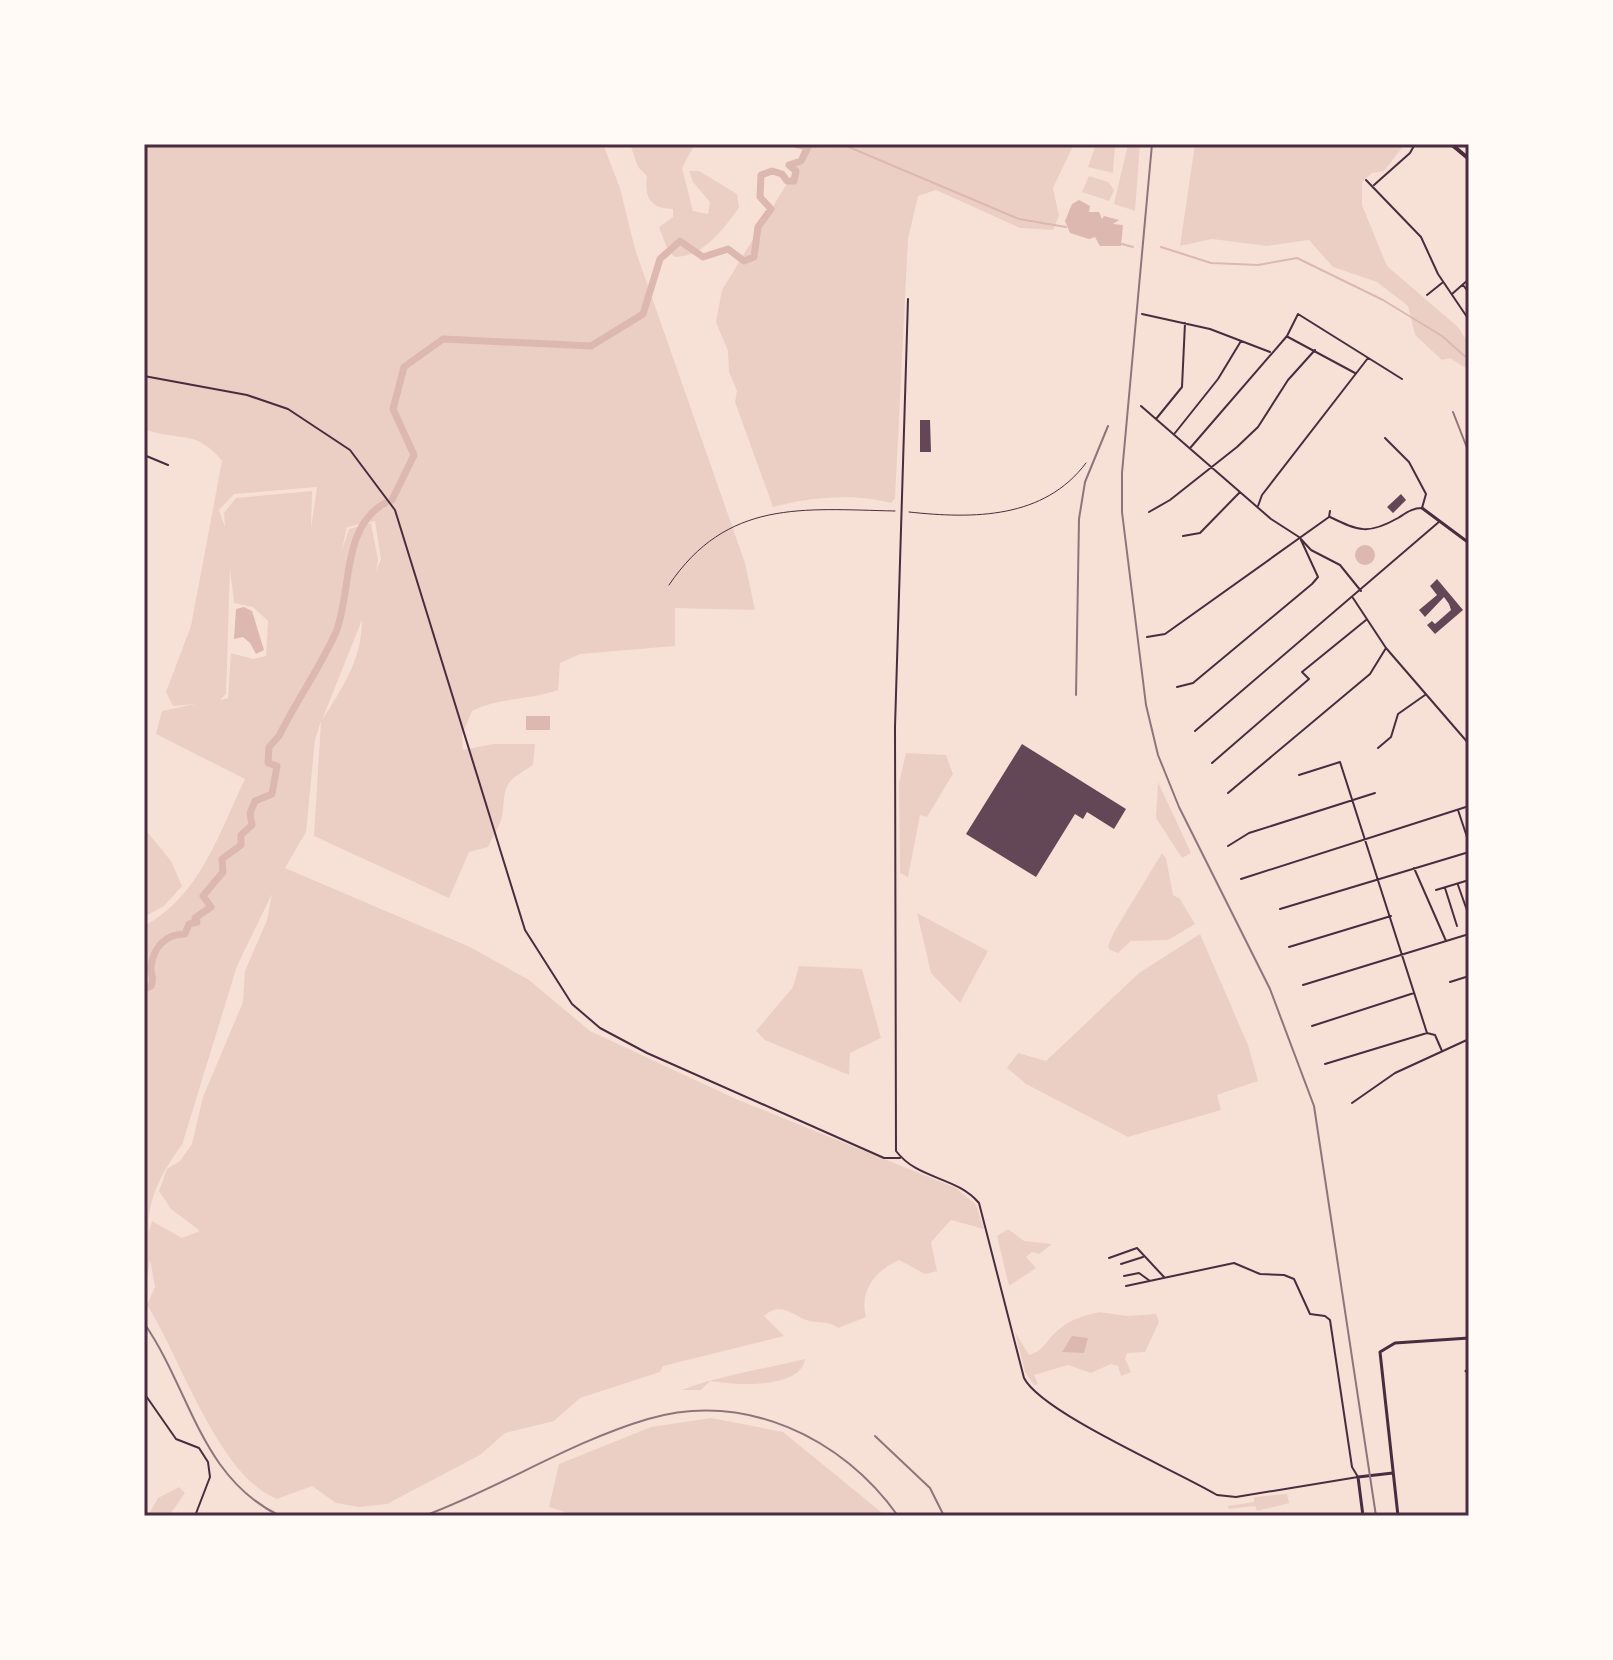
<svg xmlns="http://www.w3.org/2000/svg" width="1613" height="1660" viewBox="0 0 1613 1660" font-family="Helvetica,sans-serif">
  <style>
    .green { fill: #ebcfc5; fill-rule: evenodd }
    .water { fill: #dcb8b0 }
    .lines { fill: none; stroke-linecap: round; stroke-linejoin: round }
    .stream { stroke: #dcb8b0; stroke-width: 2 }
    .river { stroke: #dcb8b0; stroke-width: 7 }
    .building { fill: #644757 }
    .path { stroke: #4a2c40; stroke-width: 1 }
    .minor { stroke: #4a2c40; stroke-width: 2 }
    .tertiary { stroke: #4a2c40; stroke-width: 3 }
    .secondary { stroke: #4a2c40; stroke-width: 4 }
    .rail { stroke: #8f747c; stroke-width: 2 }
    .neatline { fill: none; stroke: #4a2c40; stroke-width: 3 }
  </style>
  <rect width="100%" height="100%" fill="#f7e1d7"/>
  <path class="green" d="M144,144H603L620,188L635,249L745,563L755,610L675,608V646L580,654L560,663L558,690C529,700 498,698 472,711L462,735L463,750L493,744H535L533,765C508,781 505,781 503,810C503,821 493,836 488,847L469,852L449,898L314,836L321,721L315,740L306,832L285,868L470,947L529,980L590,1031L736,1099L956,1188L976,1205L984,1229L951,1220L931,1242L937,1271L925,1274L899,1260C876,1270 859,1290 866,1317L838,1328C828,1320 818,1324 806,1320C790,1313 780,1302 764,1316L784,1336L663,1366L660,1372L580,1398L554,1421L505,1433L480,1455L387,1504L359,1507L336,1503L312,1486L277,1499C218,1476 180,1356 147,1305L155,1287L150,1260L144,1296V926C200,896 219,833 245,779L156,734L162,711L195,704L173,706L166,692L191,626L222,461C196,428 178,442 144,429ZM317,487L311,529L312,491L236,498L224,513L225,527L219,510L234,494ZM375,521L381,559L376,571L378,560L371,523L349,529L341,553L347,527ZM230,568L234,603L253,607L268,621L266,656L253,659L231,653L228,698L220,700L226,694ZM362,620C362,659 342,689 322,720ZM272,894L267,920L245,971L243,1002L203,1097L192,1144L180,1161L167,1169L159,1191L171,1209L200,1231L182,1238L152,1221L149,1232C146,1200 163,1170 182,1145L237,966Z
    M630,144H695L682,168L693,211L708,214L710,202L693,182L689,171H699L737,194L739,208C722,230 705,256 675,257L668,251L659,227L673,217V209C651,209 644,198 647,176L638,167Z
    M804,144H1074L1053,188L1059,216L1053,230L1020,228L936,190L918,196L908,239L895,498L891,503C855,493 808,497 773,507L735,402L737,391L729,372L728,351L716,322L722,290L794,172Z
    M1096,144H1115L1113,173L1088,167Z
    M1128,144H1140L1135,211L1114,204Z
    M1195,144H1405L1384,171L1372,173L1362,182V205L1387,266L1458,327L1469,344V370L1450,358L1442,360L1415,335L1408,306L1377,282L1333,267L1309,240L1267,246L1212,239L1180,246Z
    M1089,176L1108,182L1114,190L1109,201L1082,192Z
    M906,753L946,755L953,774L927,817L920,815L908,877L900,873L899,783Z
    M1158,782L1191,853L1182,858L1156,818Z
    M144,828L171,861L182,886L164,906L144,917Z
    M1162,853L1166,858L1173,895L1180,899L1195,924L1168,940L1131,941L1118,953L1110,950L1108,946L1114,932Z
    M917,913L988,951L960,1003L931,973Z
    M1200,934L1248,1045L1258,1081L1217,1095L1221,1110L1128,1137L1026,1084L1007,1068L1018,1053L1046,1061L1139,973Z
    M799,966L862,969L881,1038L850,1053L849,1075L765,1040L756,1031L793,987Z
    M1008,1229L1024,1241L1052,1244L1039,1254L1032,1252L1026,1257L1036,1268L1009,1286L997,1236Z
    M1099,1312L1127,1316L1156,1314L1159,1322L1145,1352L1127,1353L1125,1359L1131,1372L1121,1376L1118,1366L1111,1364L1091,1373L1068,1365L1034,1375L1038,1384L1034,1385L1025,1372L1015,1332L1029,1355C1044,1351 1047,1339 1058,1330C1071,1319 1083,1316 1099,1312Z
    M805,1359C801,1390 732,1385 710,1381L701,1390H682C722,1375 764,1369 805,1359Z
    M711,1418L783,1432L886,1516H577L549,1507L559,1464L651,1427Z
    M179,1487L185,1493L169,1516H148L158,1498Z
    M1287,1494L1289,1503L1257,1511L1255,1506L1229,1509L1228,1506L1254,1502V1497Z"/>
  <path class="water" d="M1079,200L1090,206L1089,212H1099L1102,219L1104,216L1119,220L1113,224L1123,225L1121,246H1100L1095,237L1089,239L1070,233L1065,221L1072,204Z
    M1355 555a10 10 0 1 1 20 0a10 10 0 1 1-20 0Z
    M244,607L252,611L264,650L256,654L250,643L243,637L234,639L236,609Z
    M526,716H550V730H526Z
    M1072,1336L1088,1338L1084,1353L1062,1352Z"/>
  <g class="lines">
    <path class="stream" d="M808,147L844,145L1019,219L1066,227
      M1122,244L1133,247
      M1161,247L1211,263L1258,265L1297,258L1383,300L1442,336L1469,360"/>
    <path class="river" d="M392,500L414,455L393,409L404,367L443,339L591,346L643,314L660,259L680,241L703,257L728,249L744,261L754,257L758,227L771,209L760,197L761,175L772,171L782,174L787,181H794L796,171L789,165L801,161L808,147L795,144
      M144,989L151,986C155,977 150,975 151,967C153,948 165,934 185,934L189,924L197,922L195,918L211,907L203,896L223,872L222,859L241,845V835L252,825L250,813L255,801L272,794L277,766L268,763L269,747L279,736C296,701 320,668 336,632C352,592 341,527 385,503"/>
  </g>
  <path class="building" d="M920,420H930L931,452H920Z
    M1401,494L1406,500L1393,513L1387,507Z
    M1437,579L1463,610L1435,634L1427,625L1432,621L1435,624L1451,610L1449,604L1444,597L1425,617L1419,610L1437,595L1430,586Z
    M1022,744L1126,809L1114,829L1087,812L1083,819L1075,814L1036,877L966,834Z"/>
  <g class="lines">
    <path class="path" d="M909,512C974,519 1044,519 1086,463
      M669,585C727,499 802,509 895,511"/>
    <path class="minor" d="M1366,180L1421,237L1438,274L1469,320
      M1374,185L1410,153L1415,144
      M1463,285L1469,293
      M1452,294L1469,279
      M1427,295L1442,283
      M908,299L895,727L896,1151C918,1180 956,1176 979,1203L1024,1378C1042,1413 1177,1471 1217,1495L1236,1497L1358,1477L1352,1467L1330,1320L1325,1316L1310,1314L1294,1279L1284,1275L1260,1274L1234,1263L1126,1286
      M1142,314L1210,329L1270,352
      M1288,337L1355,373
      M144,376L247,395L288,409L350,450L395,510L525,930L572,1004L600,1028L647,1053L884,1158H900
      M1141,406L1271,519L1299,537L1311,550L1340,565L1361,591
      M1156,419L1182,387L1185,323
      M1175,433L1218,379L1241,341
      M1191,447L1287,336L1298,314L1402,379
      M144,455L168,465
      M1258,506L1262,495L1368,358
      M1149,512L1170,500L1237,447L1258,427L1288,380L1315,350
      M1330,517C1359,531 1368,535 1398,518C1406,513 1412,508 1422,508L1426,494L1409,462L1385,438
      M1183,536L1200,533L1240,492
      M1353,598L1386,648L1469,744
      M1147,637L1165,634L1329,517L1330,511
      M1177,687L1193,683L1312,584L1318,577L1301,540
      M1195,731L1440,521
      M1378,748L1391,737L1398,714L1425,695
      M1212,763L1309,679L1302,672L1366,620
      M1299,775L1340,762L1427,1033L1435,1035L1442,1051
      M1228,793L1370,674L1386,648
      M1458,810L1469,843
      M1228,846L1249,833L1375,793
      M1414,868L1446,941
      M1241,879L1469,806
      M1458,885L1469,916
      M1445,888L1457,926
      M1436,890L1469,880
      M1280,909L1469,852
      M1289,947L1391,916
      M1450,982L1469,976
      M1303,985L1469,934
      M1312,1026L1414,993
      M1325,1064L1427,1033
      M1352,1103L1395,1073L1469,1039
      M1109,1258L1137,1248L1164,1277
      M1121,1264L1143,1257
      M1124,1276L1139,1273L1150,1281
      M144,1393L176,1439L199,1448L208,1462L210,1477L195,1516"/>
    <path class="tertiary" d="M1422,508L1469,543
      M1466,1371H1469
      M1363,1516L1358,1477L1393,1473
      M1398,1516L1380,1352L1395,1343L1469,1338"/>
    <path class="secondary" d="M1451,144L1469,159"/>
    <path class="rail" d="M1152,144L1122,473V512L1146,705L1158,755L1179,807L1270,989L1314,1106L1376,1516
      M1453,412L1469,453
      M1076,695L1079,519L1085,482L1108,426
      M144,1323C191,1391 200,1477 280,1516
      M875,1436L930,1488L944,1516
      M1000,1515L1001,1516
      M424,1516C500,1488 570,1442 648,1419C745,1391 842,1437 898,1516"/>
  </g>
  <rect width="1613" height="1660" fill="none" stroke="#fffaf5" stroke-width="292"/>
  <rect x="146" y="146" width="1321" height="1368" class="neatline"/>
</svg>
